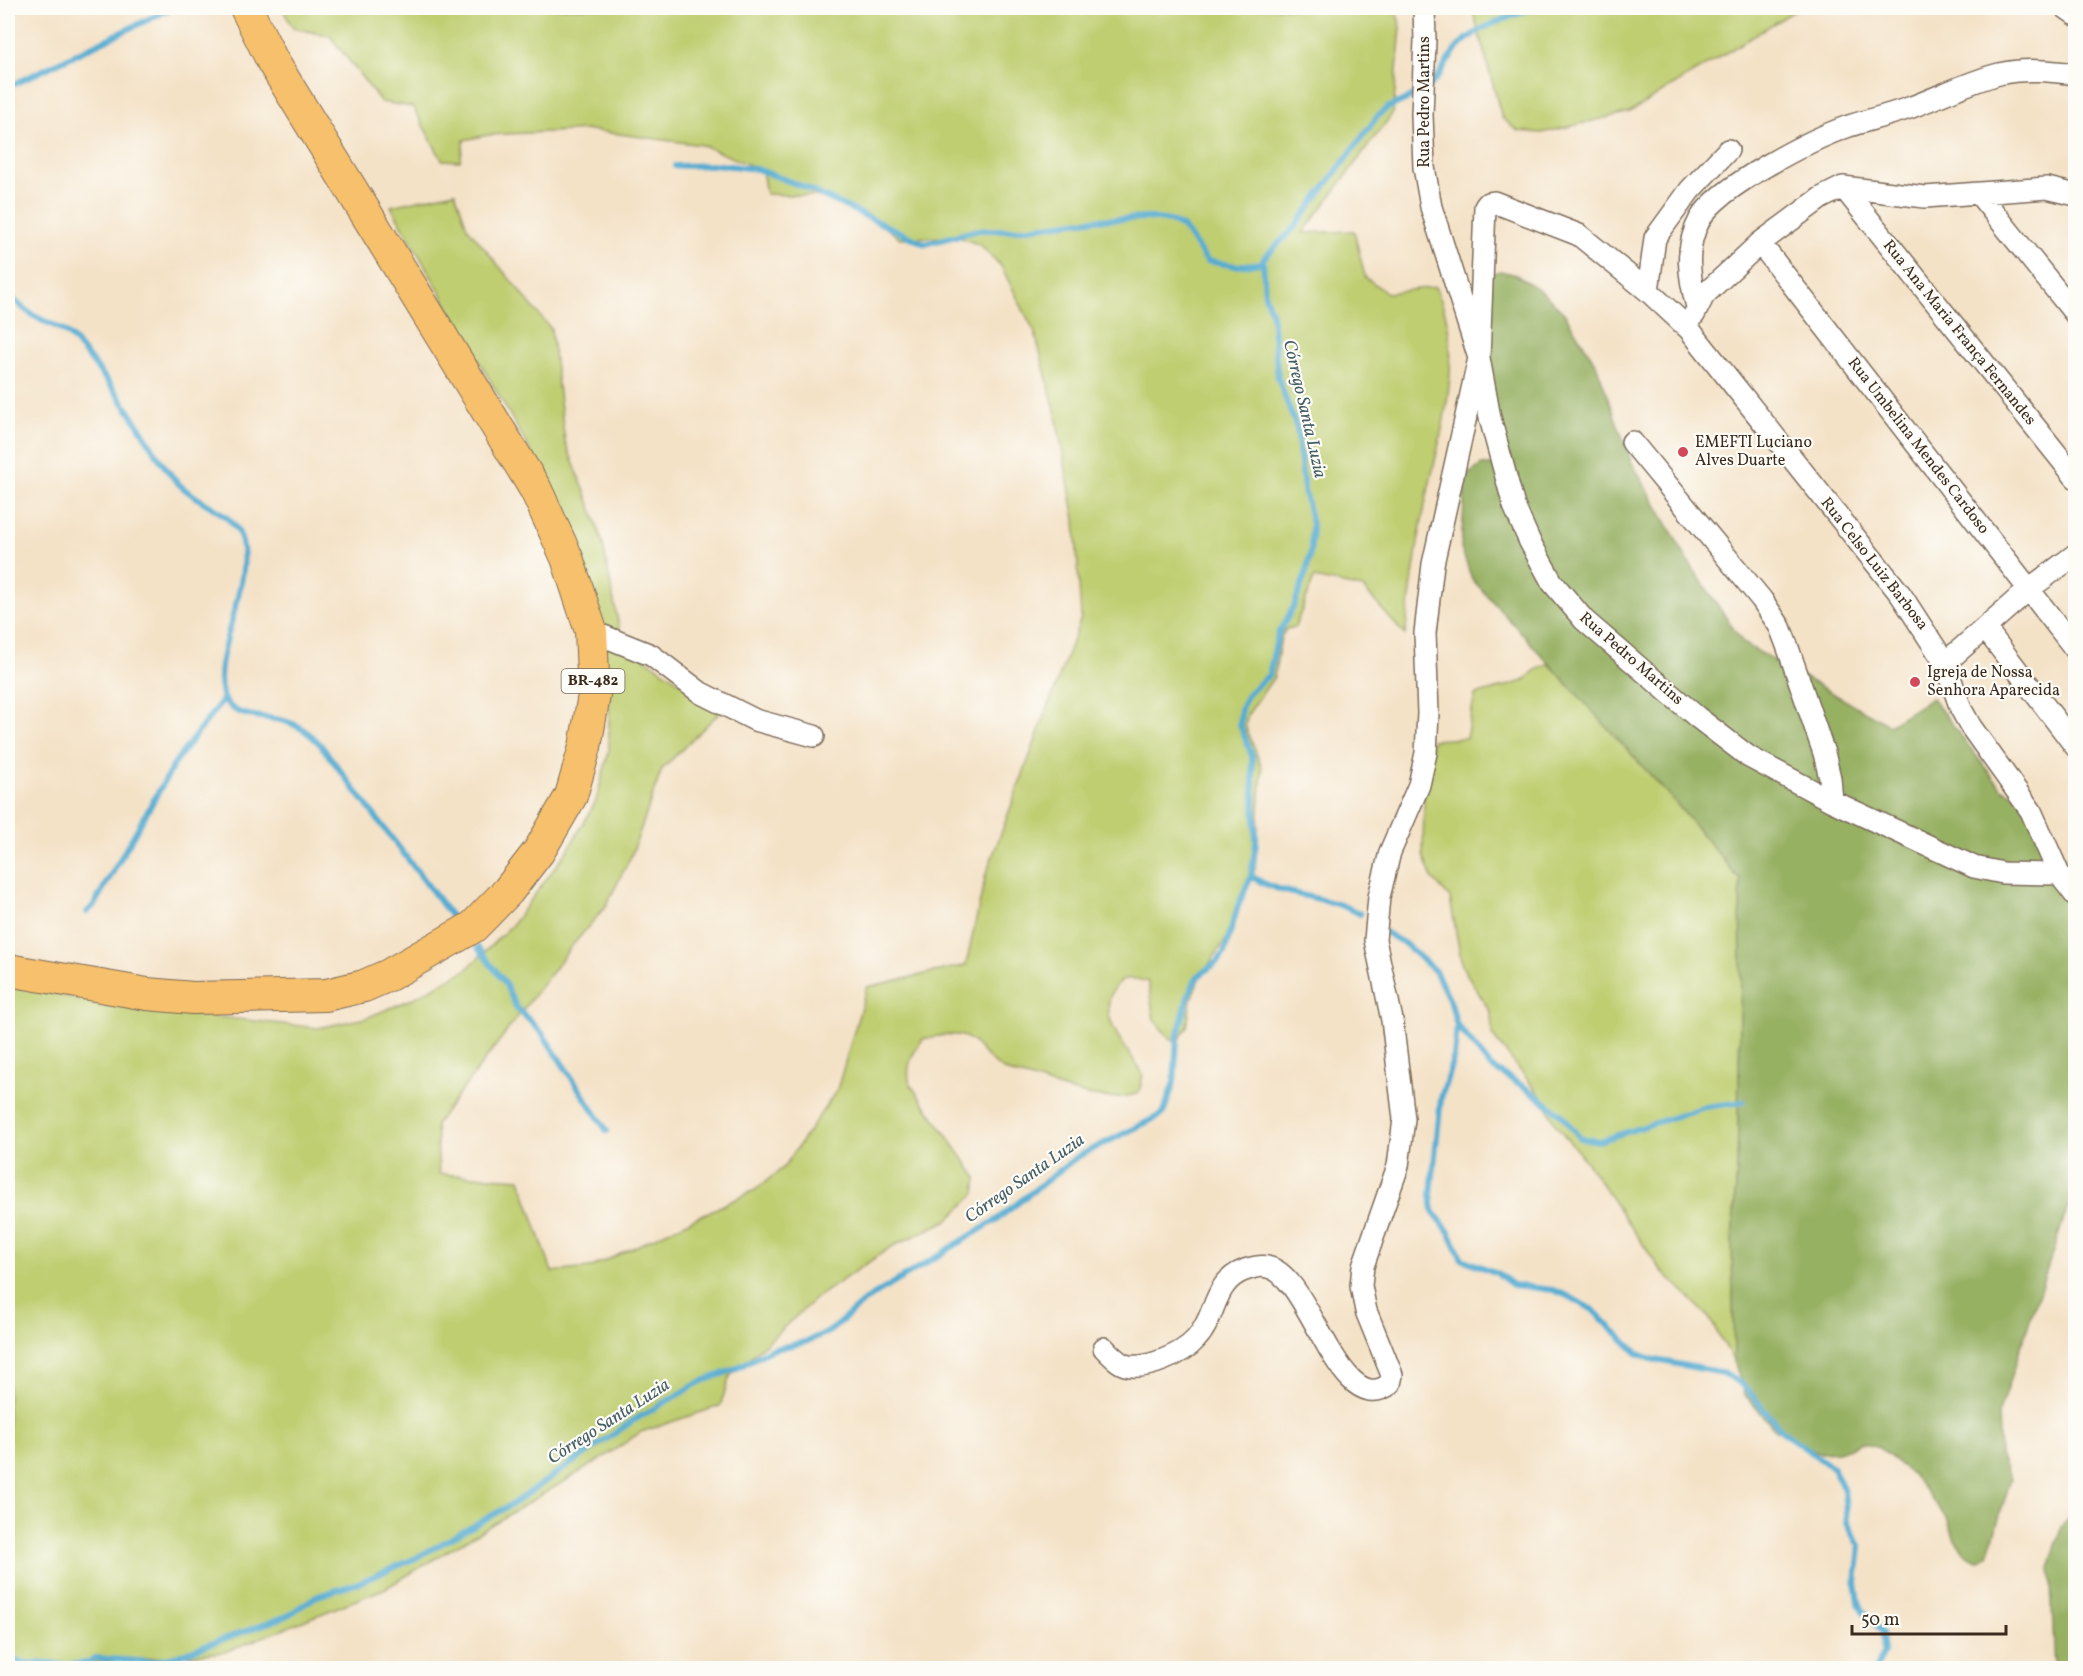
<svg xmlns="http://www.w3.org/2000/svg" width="2083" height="1676" viewBox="0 0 2083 1676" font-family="Vollkorn,serif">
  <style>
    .green { fill: #bfce71; stroke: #7d7c48; stroke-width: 1.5 }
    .forest { fill: #97b163; stroke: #696e40; stroke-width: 1.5 }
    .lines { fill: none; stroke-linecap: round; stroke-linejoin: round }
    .stream { stroke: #54acd1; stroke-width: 6 }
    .minor-casing { stroke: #7c6a59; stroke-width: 24 }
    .highway-casing { stroke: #7c6a59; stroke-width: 34 }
    .minor { stroke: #fff; stroke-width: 21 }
    .highway { stroke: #f7c06c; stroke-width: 32 }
    .poi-dot { fill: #d1495b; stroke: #fdfcf7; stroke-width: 2 }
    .labels { text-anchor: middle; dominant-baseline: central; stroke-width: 4.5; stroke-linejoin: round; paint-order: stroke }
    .shield { fill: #fdfcf7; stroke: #75695f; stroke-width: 1.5 }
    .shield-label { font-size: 15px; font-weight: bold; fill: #3b2a1e }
    .street-label { font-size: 16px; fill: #3b2a1e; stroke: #fdfcf7 }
    .poi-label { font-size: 16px; fill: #3b2a1e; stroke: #fdfcf7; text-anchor: start }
    .water-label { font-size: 18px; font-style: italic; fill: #455e66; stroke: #fdfcf7 }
  </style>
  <rect width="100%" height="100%" fill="#fdfcf7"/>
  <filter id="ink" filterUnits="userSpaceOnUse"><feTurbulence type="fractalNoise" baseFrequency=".0167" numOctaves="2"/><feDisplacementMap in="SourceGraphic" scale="12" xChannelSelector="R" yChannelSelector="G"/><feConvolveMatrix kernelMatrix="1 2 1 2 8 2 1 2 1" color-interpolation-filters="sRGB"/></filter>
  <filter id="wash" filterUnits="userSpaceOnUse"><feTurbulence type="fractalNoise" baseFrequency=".008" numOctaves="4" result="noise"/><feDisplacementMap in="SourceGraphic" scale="24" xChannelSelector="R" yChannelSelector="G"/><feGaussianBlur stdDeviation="1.35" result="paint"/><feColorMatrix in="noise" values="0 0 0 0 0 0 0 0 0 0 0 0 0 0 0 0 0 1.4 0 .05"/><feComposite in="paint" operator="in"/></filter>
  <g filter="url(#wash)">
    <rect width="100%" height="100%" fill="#f4e2c7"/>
    <path class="green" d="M282,8H1395L1401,27L1393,113L1303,233L1354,231L1365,277L1387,293L1435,287C1472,358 1433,452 1421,526C1414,562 1410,599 1405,635L1363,588L1314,578L1295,627L1286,629L1281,637L1274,677L1248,714L1245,725L1262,768L1255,869L1227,938L1199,979L1191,999L1187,1027L1179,1040H1171L1154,1020L1148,982C1135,978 1124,975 1115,987C1094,1018 1129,1049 1143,1074L1139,1093C1103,1105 1067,1090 1032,1079C1023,1076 1010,1074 1002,1069C966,1044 980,1026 923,1039C912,1054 905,1066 910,1084L977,1178L975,1194L948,1220L891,1247L816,1298L730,1376L720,1406L641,1432L598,1461L386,1588L225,1652L83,1664V1668H8V984L82,1000L113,998L128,1007L318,1028L366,1018L412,999L466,970L512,925L568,850L596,801L609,751V692L583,557L556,496L391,206L455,192L467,227L551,329L565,442L593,512L603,545L622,643L722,710L662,769L632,854L606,906L570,948L436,1124L439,1174L520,1179L552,1272L590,1268L755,1190L784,1167L837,1090L867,987L966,965L986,874L1081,618L1075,519L1055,410L1035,333L1001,266L980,245L959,237L900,238L876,221L839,202L815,196L766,194L762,170L702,145L589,130L488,135L464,140L460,161L442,160L413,107L381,102L330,36L293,28Z
      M1472,8H1799L1630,112L1542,133L1518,131L1502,118Z
      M1550,663L1675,802L1740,880L1741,974L1737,1171L1732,1240L1734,1361L1708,1316L1660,1269L1588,1164L1556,1125L1544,1100L1492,1035L1491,1013L1462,966L1450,898L1432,878L1423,855L1424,799L1432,740L1466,738L1475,695L1524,681L1534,671Z"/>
    <path class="forest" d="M1500,271L1516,275L1540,290L1564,313L1596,364L1631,461L1690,564L1743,643L1889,725L1932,698L2001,788L2017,796L2031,790L2075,880V1186L1998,1415L2000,1456L2011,1478L1988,1555L1979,1561L1967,1555L1955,1540L1948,1520L1913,1475L1879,1448L1862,1443L1838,1452L1821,1453L1797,1444L1774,1428L1745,1395L1734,1361L1732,1240L1737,1171L1741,974L1740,880L1675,802L1472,579L1461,548L1466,476L1482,465H1494L1482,277Z
      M2075,1509V1668H2055L2050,1565L2061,1527Z"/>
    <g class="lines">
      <path class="stream" d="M8,87L172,8
        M1429,87C1440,76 1445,64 1454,52C1473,27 1505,20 1532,8
        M675,166L721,165L757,169L804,187L925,244L978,230H1014L1090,220L1151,218L1170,221L1183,227L1207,261L1236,266L1262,263
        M8,294C16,302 25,311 36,317C49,324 64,328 74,340C95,365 117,392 135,420C149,441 160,464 178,483C194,501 226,509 238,531C262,578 200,668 227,703C240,720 268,715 287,722C301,726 310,734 320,744L452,917
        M1251,876C1283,898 1326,894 1360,914
        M87,912L94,905L176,761L224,698
        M1383,931L1405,944L1435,971L1451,1003L1457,1026L1454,1056L1441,1098L1431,1194L1433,1211L1449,1232L1462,1259L1497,1273L1513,1285L1553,1290L1570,1297L1593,1310L1637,1353L1651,1359L1723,1373L1743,1385L1783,1432L1833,1468L1844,1490L1847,1522L1860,1546L1856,1583L1859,1602L1863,1611L1882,1632L1884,1653L1876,1668
        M478,948L505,983L516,1007L542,1033L607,1131
        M1458,1026L1491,1067L1526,1088L1562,1115L1580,1138L1599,1141L1705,1107L1743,1102
        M8,1659L24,1663L67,1665L87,1663L95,1658L152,1662L174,1657L287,1616L315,1597L358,1583L416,1558L514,1503L631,1422L700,1382L733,1370L770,1350L805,1342L830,1331L866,1300L996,1220L1077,1157L1163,1114L1174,1082L1177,1038L1189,993L1197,977L1218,961L1224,953L1238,906L1251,876L1256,842L1252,756L1240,725L1241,709L1248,694L1269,675L1278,634L1294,606L1306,573L1311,549L1312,524L1304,490L1297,429L1278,378L1272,314L1265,296L1263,259L1295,227L1377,117L1387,108L1418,94"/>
    </g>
  </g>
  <g filter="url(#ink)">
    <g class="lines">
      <defs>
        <path id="minor" d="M1424,8L1425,40L1422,115L1424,167L1431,207L1479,358L1490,418L1514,506L1530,542L1552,582L1584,620L1697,717L1749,757L1832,801L1974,867L2003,873L2059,874
          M2066,8L2076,15
          M1843,187L2076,478
          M1979,194L2076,315
          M1760,243L2076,650
          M1648,291L1655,238L1690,190L1728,150
          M1697,307C1689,277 1684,248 1700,219C1719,186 1812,139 1849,126C1869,120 1889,115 1909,108C1939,97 1968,82 1999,74C2024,68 2050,71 2076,74
          M1694,315L1704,295L1760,243L1821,198L1843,187L1925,197L2047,188L2076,195
          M1632,442L1762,600L1780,627L1788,648L1824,753L1830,778L1832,801
          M1985,628L2076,747
          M591,631L651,655L701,693L755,720L814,736
          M1945,663L2029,589L2076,554
          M1104,1348C1110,1354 1118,1363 1125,1365C1145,1371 1183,1354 1196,1339C1217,1317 1212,1282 1245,1270C1251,1268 1261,1265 1267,1267C1311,1274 1338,1422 1390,1384L1392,1375L1366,1311L1361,1286L1363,1266L1398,1166L1404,1119L1392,1020L1375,940L1379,897L1390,852L1419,785L1426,753L1428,713L1425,633L1433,564L1479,358L1485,207L1488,203L1494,202L1579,235L1648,291L1689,329L1901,595L1945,663L1961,709L1971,727L2031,811L2059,874L2076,896"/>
        <path id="highway" d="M8,970L147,994L193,998L326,995L364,986L389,975L473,927L508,891L539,851L571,796L585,747L594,695L591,631L567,558L536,490L273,62L246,8"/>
      </defs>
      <use href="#minor" class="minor-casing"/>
      <use href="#highway" class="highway-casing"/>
      <use href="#minor" class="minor"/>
      <use href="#highway" class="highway"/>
    </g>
  </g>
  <g class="poi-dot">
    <circle cx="1683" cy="452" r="6"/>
    <circle cx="1915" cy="682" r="6"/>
  </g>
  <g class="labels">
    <rect class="shield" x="561.5" y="669" width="63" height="24" rx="4.5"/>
    <g class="shield-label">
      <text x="593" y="681">BR-482</text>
    </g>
    <g class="street-label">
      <text transform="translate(1425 102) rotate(-90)">Rua Pedro Martins</text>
      <text transform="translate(1959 333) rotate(51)">Rua Ana Maria França Fernandes</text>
      <text transform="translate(1918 446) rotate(52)">Rua Umbelina Mendes Cardoso</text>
      <text transform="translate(1874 564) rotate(52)">Rua Celso Luiz Barbosa</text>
      <text transform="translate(1631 659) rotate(41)">Rua Pedro Martins</text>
    </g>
    <g class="poi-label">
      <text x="1695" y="443">EMEFTI Luciano<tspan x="1695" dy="18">Alves Duarte</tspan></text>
      <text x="1927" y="673">Igreja de Nossa<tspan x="1927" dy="18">Senhora Aparecida</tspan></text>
    </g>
    <g class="water-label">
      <text transform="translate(1304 409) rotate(77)">Córrego Santa Luzia</text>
      <text transform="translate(1025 1179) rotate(-35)">Córrego Santa Luzia</text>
      <text transform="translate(609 1422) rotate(-33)">Córrego Santa Luzia</text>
    </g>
  </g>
  <rect width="2083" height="1676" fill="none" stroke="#fdfcf7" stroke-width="30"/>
  <path d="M1852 1625v9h154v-9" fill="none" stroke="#3b2a1e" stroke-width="3"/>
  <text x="1861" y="1625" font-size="18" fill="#3b2a1e" stroke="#fdfcf7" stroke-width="4.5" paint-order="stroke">50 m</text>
</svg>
